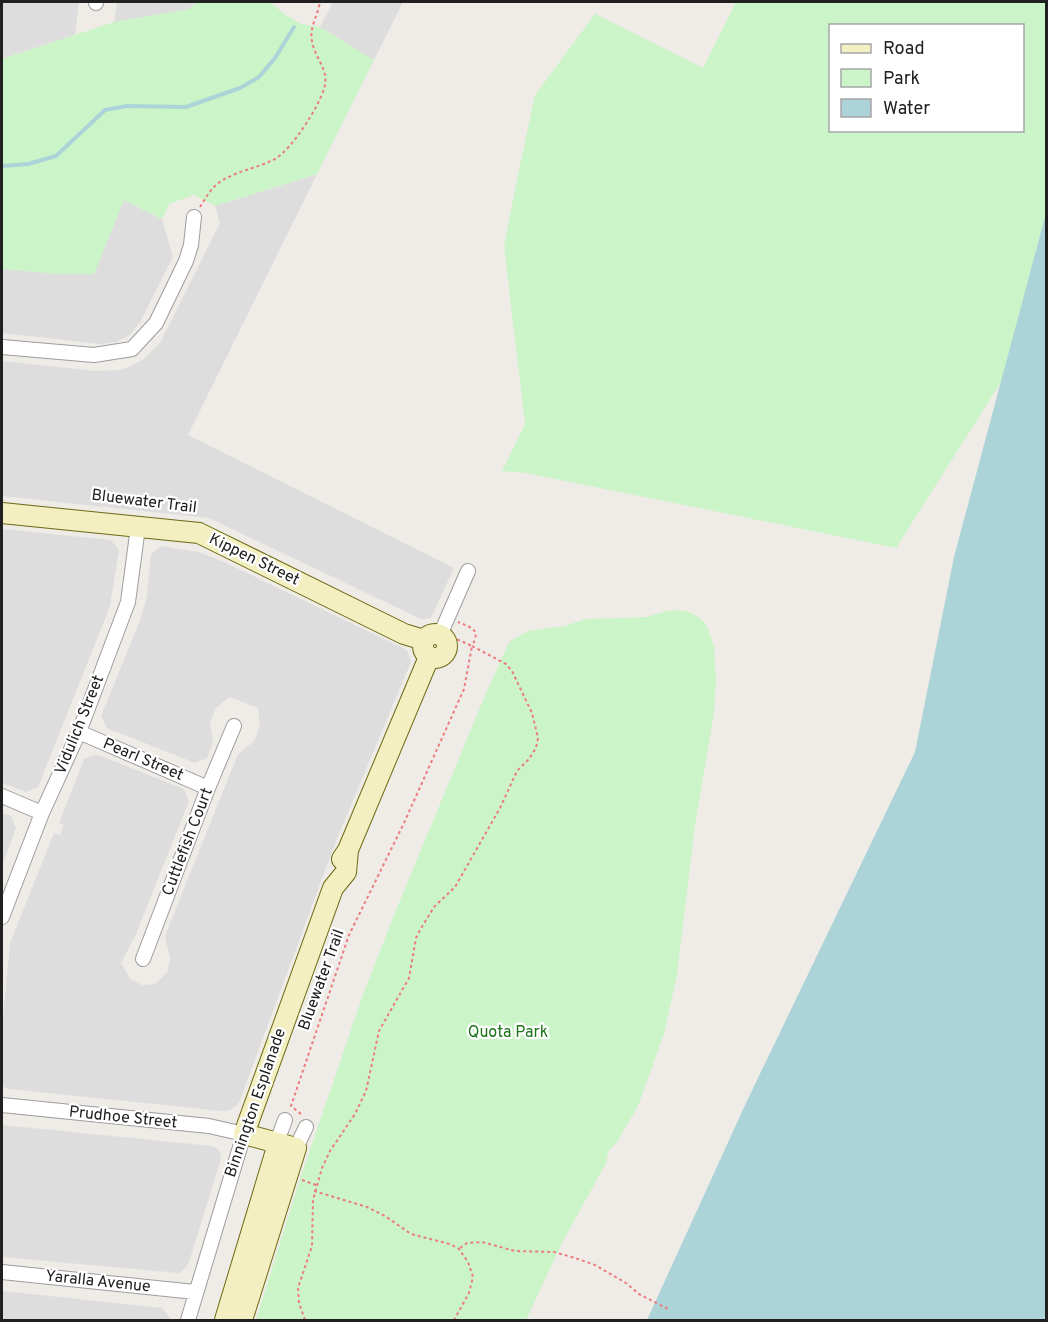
<svg xmlns="http://www.w3.org/2000/svg" width="1048" height="1322" viewBox="0 0 1048 1322" font-family="Overpass,sans-serif">
  <style>
    .residential { fill: #dedddd }
    .park { fill: #ccf4c9; fill-rule: evenodd }
    .water { fill: #acd4d8 }
    .lines { fill: none; stroke-linecap: round; stroke-linejoin: round }
    .stream { stroke: #acd4d8; stroke-width: 4 }
    .street-casing { stroke: #9d9d9d; stroke-width: 16 }
    .secondary-casing { stroke: #6c6a11; stroke-width: 22 }
    .path { stroke: #eb7c7f; stroke-width: 2; stroke-dasharray: 3 3; stroke-linecap: butt }
    .street { stroke: #fff; stroke-width: 14 }
    .secondary { stroke: #f3efc1; stroke-width: 20 }
    .labels { text-anchor: middle; dominant-baseline: central; stroke-width: 4.5; stroke-linejoin: round; paint-order: stroke }
    .street-label { font-size: 16px; fill: #202020; stroke: #fff }
    .park-label { font-size: 16px; fill: #1c7318; stroke: #fff }
  </style>
  <rect width="100%" height="100%" fill="#efebe7"/>
  <path class="residential" d="M2,2H79L75,35L2,59Z
    M117,2H196L191,9L114,22Z
    M333,2H403L374,60L320,27Z
    M317,174L188,435L454,568L431,618L421,619L209,518L2,496V361L94,371L121,370L143,360L160,343L220,223L215,206Z
    M124,200L162,219L173,257L140,322L130,335L116,342L101,344L2,333V268Z
    M2,529L111,540L119,550L110,606L38,787L26,792L2,783Z
    M161,546L199,552L222,561L407,650L411,662L336,841L240,1100L236,1106L230,1110L222,1111L9,1089L2,1086V1028L10,943L54,833L60,835L64,825L59,823L84,759L96,754L184,789L189,801L136,934L121,963L130,979L142,985L155,984L167,973L170,958L165,936L238,754L254,741L260,726L258,708L230,697L216,708L210,722L213,742L207,758L195,763L107,728L101,716L141,618L147,596L151,554Z
    M2,813L11,816L16,828L2,866Z
    M2,1125L212,1146L218,1149L221,1154L220,1162L189,1262L185,1268L179,1273L2,1257Z
    M2,1291L162,1308L170,1318L171,1320H2Z"/>
  <path class="park" d="M196,2H266L273,4L284,14L301,24L320,27L374,60L317,174L215,206L194,195L169,204L162,219L124,200L94,274H57L2,269V59L114,22L190,9Z
    M736,2H1046V213L1003,379L896,548L526,473L502,471L525,424L504,246L519,170L535,95L595,14L703,68ZM830,26H1022V130H830Z
    M678,610L690,612L700,618L707,626L714,646L716,680L714,713L695,825L677,975L664,1034L638,1106L617,1142L609,1150L606,1163L562,1243L526,1320H256L299,1182L365,989L396,910L484,698L509,642L528,631L565,626L586,619L647,617L667,611Z"/>
  <path class="water" d="M1046,213V1320H647L746,1103L915,752L954,557Z"/>
  <g class="lines">
    <path class="stream" d="M2,166L28,164L56,156L105,110L127,106L186,107L240,88L259,77L275,58L294,27"/>
    <defs>
      <path id="street" d="M96,3V2
        M2,347L94,355L132,349L156,323L186,261L191,245L194,217
        M440,635L468,571
        M79,732L208,788
        M2,796L42,813
        M2,917L42,813L79,732L128,602L138,527
        M143,959L208,788L234,726
        M2,1105L209,1126L244,1134L188,1320
        M276,1144L285,1120
        M296,1148L306,1127
        M2,1272L195,1292"/>
      <path id="secondary" d="M2,513L199,533L404,634L424,640
        M423 646a12 12 0 1 1 24 0a12 12 0 1 1-24 0Z
        M342,859L348,850L429,657
        M225,1320L278,1144
        M242,1320L296,1148L244,1134L333,888L346,872L348,850"/>
    </defs>
    <use href="#street" class="street-casing"/>
    <use href="#secondary" class="secondary-casing"/>
    <path class="path" d="M200,207C205,199 210,190 216,185C233,171 256,169 275,159C292,149 318,108 324,89C330,70 315,59 312,41C309,28 318,15 320,2
      M301,1114L291,1106L349,935L404,823L464,689L472,646L452,637
      M302,1180L316,1185
      M314,1191L367,1207L385,1216L411,1234L450,1244L459,1249L468,1262L473,1277L469,1293L454,1320
      M460,1248L467,1243L482,1242L515,1251L554,1252L575,1258L595,1265L626,1283L639,1294L670,1310
      M305,1320L299,1303L298,1288L312,1246L313,1200L322,1168L330,1151L355,1114L366,1091L379,1031L409,978L416,938L420,930L434,907L455,887L500,808L517,771L529,759L536,748L538,738L532,713L512,671L506,664L472,646C481,629 472,628 458,622"/>
    <use href="#street" class="street"/>
    <use href="#secondary" class="secondary"/>
  </g>
  <g class="labels">
    <g class="street-label">
      <text transform="translate(144 502) rotate(7)">Bluewater Trail</text>
      <text transform="translate(254 560) rotate(26)">Kippen Street</text>
      <text transform="translate(80 725) rotate(-68)">Vidulich Street</text>
      <text transform="translate(143 760) rotate(23)">Pearl Street</text>
      <text transform="translate(188 842) rotate(-69)">Cuttlefish Court</text>
      <text transform="translate(322 980) rotate(-70)">Bluewater Trail</text>
      <text transform="translate(256 1103) rotate(-71)">Binnington Esplanade</text>
      <text transform="translate(123 1118) rotate(6)">Prudhoe Street</text>
      <text transform="translate(98 1282) rotate(6)">Yaralla Avenue</text>
    </g>
    <g class="park-label">
      <text x="508" y="1033">Quota Park</text>
    </g>
  </g>
  <rect width="1048" height="1322" fill="none" stroke="#202020" stroke-width="6"/>
  <rect x="829" y="24" width="195" height="108" fill="#ffffff" stroke="#a6a6a6" stroke-width="1.5"/>
  <rect x="841" y="44" width="30" height="9" fill="#f3efc1" stroke="#a6a6a6" stroke-width="1.5"/>
  <text x="883" y="54" font-size="18" fill="#202020">Road</text>
  <rect x="841" y="69" width="30" height="18" fill="#ccf4c9" stroke="#a6a6a6" stroke-width="1.5"/>
  <text x="883" y="84" font-size="18" fill="#202020">Park</text>
  <rect x="841" y="99" width="30" height="18" fill="#acd4d8" stroke="#a6a6a6" stroke-width="1.5"/>
  <text x="883" y="114" font-size="18" fill="#202020">Water</text>
</svg>
